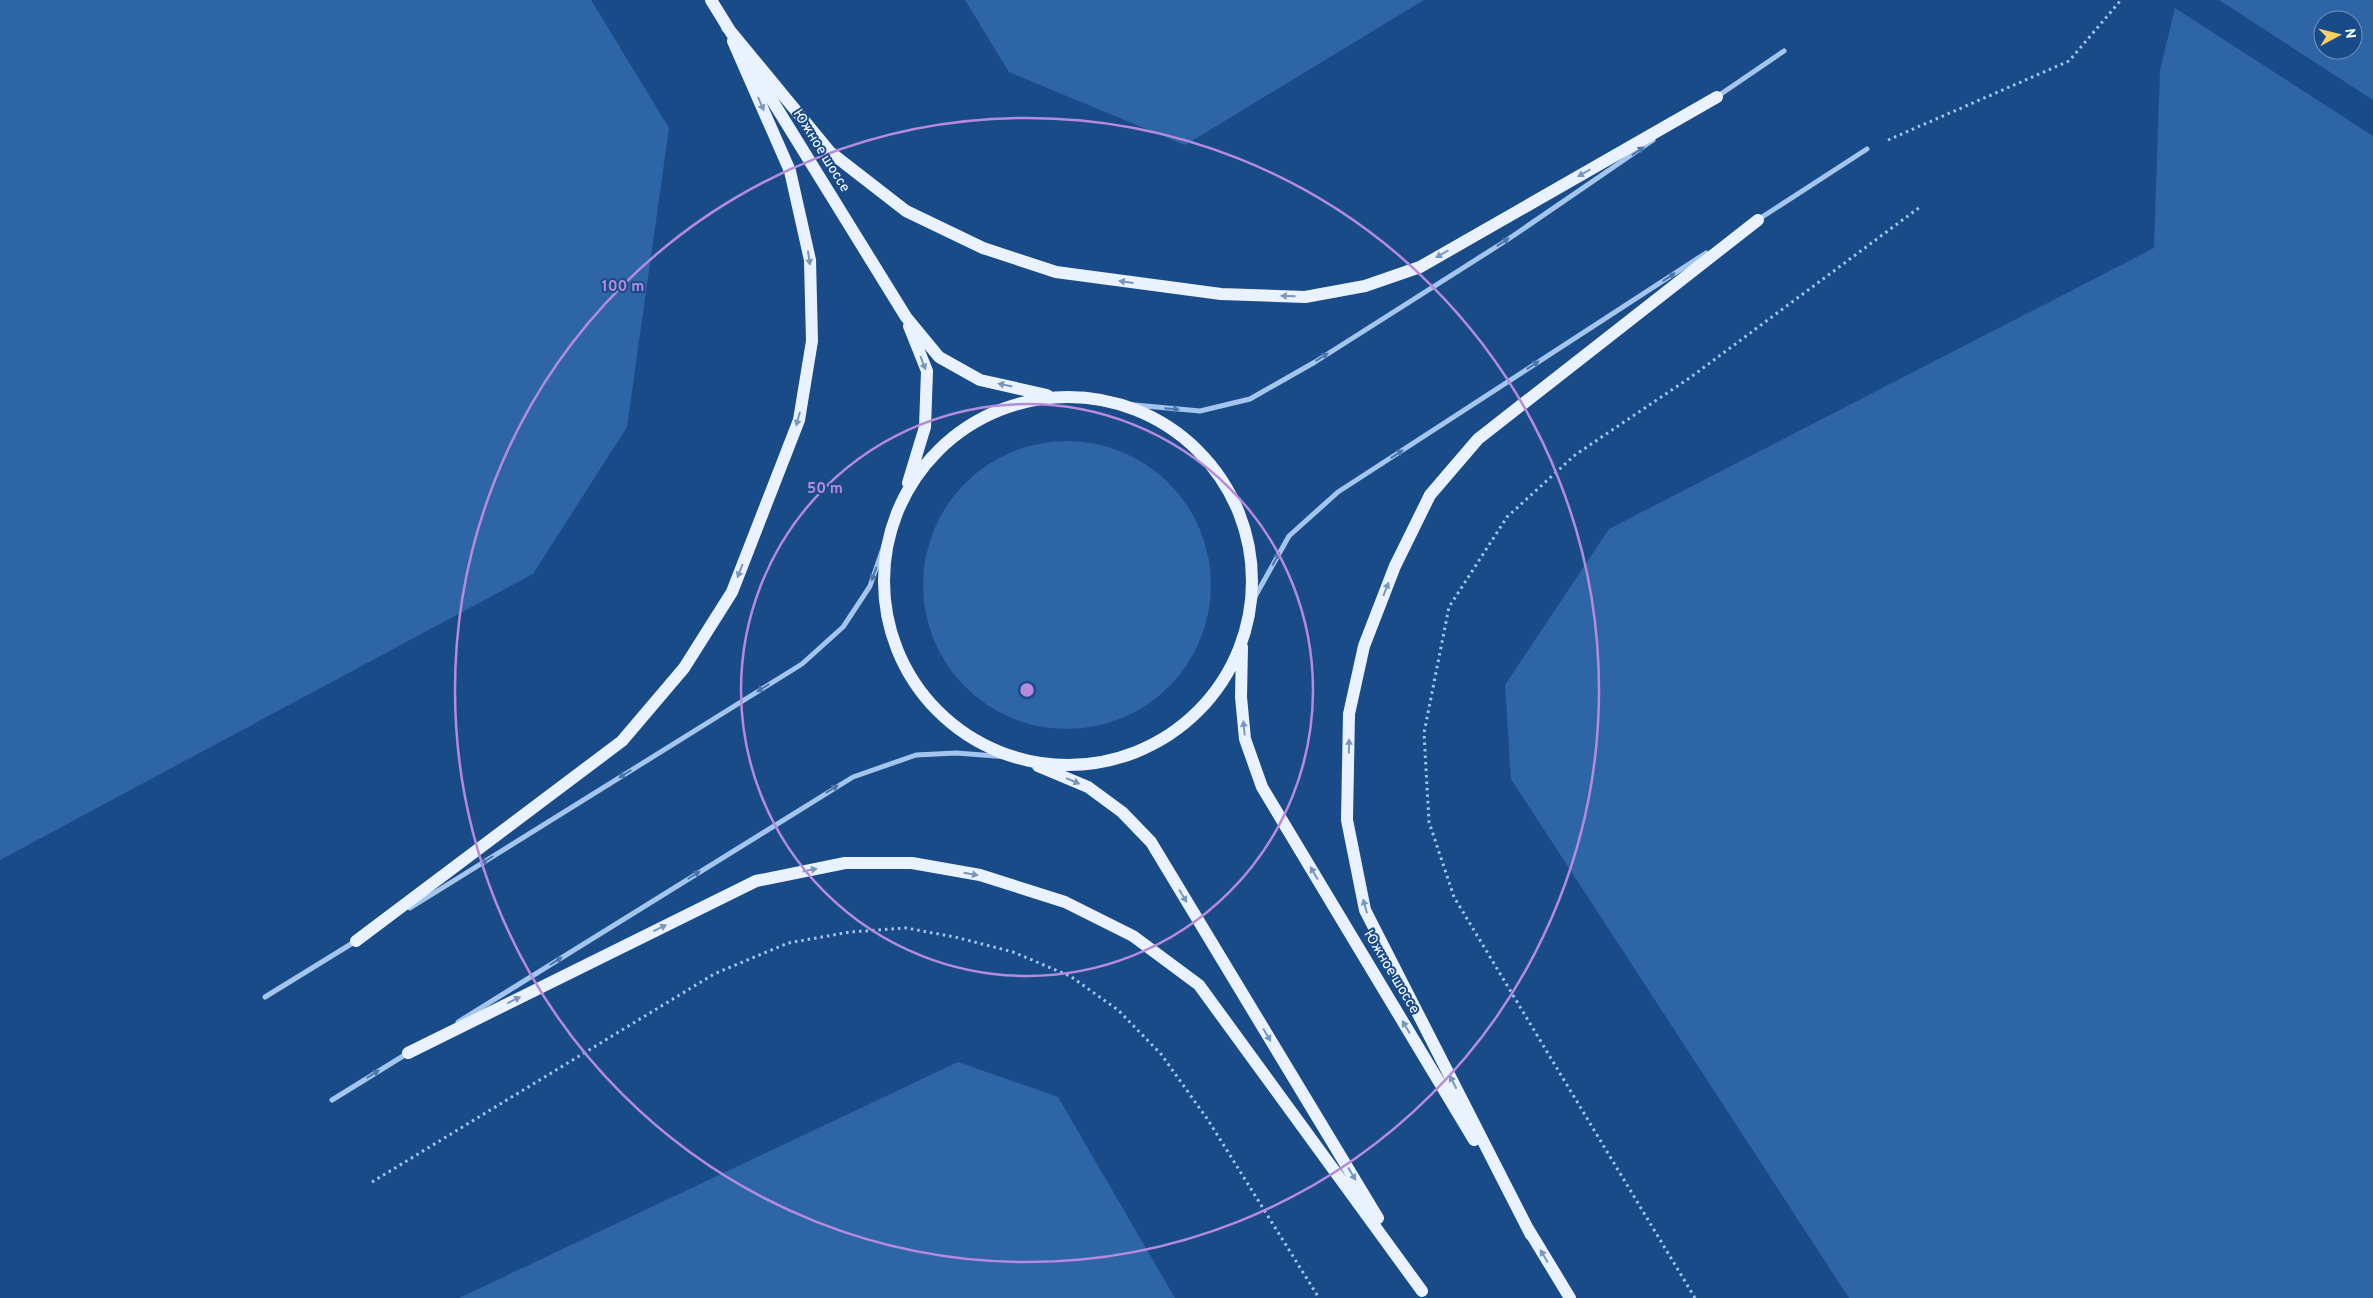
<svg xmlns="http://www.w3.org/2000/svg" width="2373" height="1298" viewBox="0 0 2373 1298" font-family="Overpass,sans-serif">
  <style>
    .green { fill: #2d65a7; fill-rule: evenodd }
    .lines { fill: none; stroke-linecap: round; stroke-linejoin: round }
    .path { stroke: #a4c5ed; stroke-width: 3; stroke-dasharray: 2.5 4; stroke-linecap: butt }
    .minor { stroke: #a4c5ed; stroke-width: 5 }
    .primary { stroke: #eaf2ff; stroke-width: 12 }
    .oneway { fill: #7896be }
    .oneway2 { fill: #4a76ac }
    .ring { fill: none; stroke: #b68bdc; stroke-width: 2.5 }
    .labels { text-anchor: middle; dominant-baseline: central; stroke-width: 4; stroke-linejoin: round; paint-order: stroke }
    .street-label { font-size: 14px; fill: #fff; stroke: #1a4b89 }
    .centre { fill: #b68bdc; stroke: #1a4b89; stroke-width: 2.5 }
    .ring-label { font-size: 15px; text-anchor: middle; font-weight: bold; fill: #b68bdc; stroke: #1a4b89; stroke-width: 4; stroke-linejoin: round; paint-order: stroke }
  </style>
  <rect width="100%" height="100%" fill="#1a4b89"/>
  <path class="green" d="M0,0H591L669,128L627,427L533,574L0,860Z
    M965,0H1424L1185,145L1009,72Z
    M2219,0H2373V100ZM2323,20H2353V50H2323Z
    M2175,8L2373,136V1298H1849L1511,779L1505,685L1609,529L2154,248L2160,70Z
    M923 585a144 144 0 1 1 288 0a144 144 0 1 1-288 0Z
    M958,1062L1058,1097L1175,1298H459Z"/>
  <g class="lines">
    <path class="path" d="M1888,140L2069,61L2121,0
      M372,1182L714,974L788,943L850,932L906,928L955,937L1013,952L1070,976L1118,1010L1161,1054L1208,1120L1319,1298
      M1695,1298L1454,897L1429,822L1424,733L1449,607L1507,517L1575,455L1691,377L1920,207"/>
    <path class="minor" d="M1718,96L1784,51
      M1759,219L1867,149
      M1124,404L1200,411L1250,399L1315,362L1507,240L1653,140
      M1252,602L1289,536L1338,492L1706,253
      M410,908L802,664L843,627L870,586L890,528
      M265,997L356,941
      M458,1022L853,777L916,755L956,753L1009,757
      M332,1100L408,1053"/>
    <path class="primary" d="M711,0L732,34
      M727,27L830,152L906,211L983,248L1056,272L1221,294L1305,297L1365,286L1420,267L1717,97
      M751,66L906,317L939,357L980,380L1047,395
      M884 581a184 184 0 1 1 368 0a184 184 0 1 1-368 0Z
      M908,483L925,427L927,371L909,326
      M1242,647L1241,697L1245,739L1262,787L1474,1140
      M1038,766L1088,787L1122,812L1151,842L1378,1218
      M356,941L622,741L684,668L732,592L799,420L812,341L810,260L790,171L733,41
      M408,1053L756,881L845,863H912L980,875L1065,902L1133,936L1199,985L1422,1291
      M1527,1227L1570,1298
      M1531,1235L1365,910L1347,820L1349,714L1364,646L1395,566L1430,495L1478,439L1758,220"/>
  </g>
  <defs><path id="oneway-solid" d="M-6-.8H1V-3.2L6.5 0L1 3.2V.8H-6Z" transform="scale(1.25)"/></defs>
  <g class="oneway">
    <use href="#oneway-solid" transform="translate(761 104) rotate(67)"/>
    <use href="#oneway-solid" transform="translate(1584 173) rotate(150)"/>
    <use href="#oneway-solid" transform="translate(1442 254) rotate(150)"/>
    <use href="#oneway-solid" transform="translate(809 258) rotate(82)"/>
    <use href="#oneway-solid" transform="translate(1126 282) rotate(-172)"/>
    <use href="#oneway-solid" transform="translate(1288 296) rotate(-178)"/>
    <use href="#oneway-solid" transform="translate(923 363) rotate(69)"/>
    <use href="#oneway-solid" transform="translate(1005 385) rotate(-168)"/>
    <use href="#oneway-solid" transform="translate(798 419) rotate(105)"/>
    <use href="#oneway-solid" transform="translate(740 571) rotate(111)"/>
    <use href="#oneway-solid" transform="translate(1386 589) rotate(-69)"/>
    <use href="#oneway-solid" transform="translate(1244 728) rotate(-96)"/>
    <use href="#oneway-solid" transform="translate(1349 746) rotate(-89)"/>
    <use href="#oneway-solid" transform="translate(1073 781) rotate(23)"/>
    <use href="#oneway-solid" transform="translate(810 870) rotate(-11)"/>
    <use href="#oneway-solid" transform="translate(1314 873) rotate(-121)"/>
    <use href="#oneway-solid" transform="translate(971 874) rotate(10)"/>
    <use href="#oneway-solid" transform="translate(1183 896) rotate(59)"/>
    <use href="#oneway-solid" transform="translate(1365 906) rotate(-106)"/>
    <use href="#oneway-solid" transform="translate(660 928) rotate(-26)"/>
    <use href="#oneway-solid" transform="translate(514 1000) rotate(-26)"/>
    <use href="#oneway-solid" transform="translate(1406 1027) rotate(-121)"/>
    <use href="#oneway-solid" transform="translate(1267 1035) rotate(59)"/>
    <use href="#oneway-solid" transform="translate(1453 1082) rotate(-117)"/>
    <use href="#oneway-solid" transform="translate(1352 1174) rotate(59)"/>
    <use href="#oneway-solid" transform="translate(1544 1256) rotate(-121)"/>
  </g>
  <g class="oneway2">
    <use href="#oneway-solid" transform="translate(1638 151) rotate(-34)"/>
    <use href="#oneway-solid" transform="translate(1503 242) rotate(-33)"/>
    <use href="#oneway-solid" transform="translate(1669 277) rotate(-33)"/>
    <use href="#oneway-solid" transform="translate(1322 357) rotate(-32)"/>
    <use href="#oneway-solid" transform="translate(1533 365) rotate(-33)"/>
    <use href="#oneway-solid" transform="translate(1172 409) rotate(5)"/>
    <use href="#oneway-solid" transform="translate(1397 454) rotate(-33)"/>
    <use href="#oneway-solid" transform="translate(1276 559) rotate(-61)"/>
    <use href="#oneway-solid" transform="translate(874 574) rotate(110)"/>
    <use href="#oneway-solid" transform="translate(763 688) rotate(148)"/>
    <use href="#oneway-solid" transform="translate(625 774) rotate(148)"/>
    <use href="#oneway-solid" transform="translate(832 789) rotate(-32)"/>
    <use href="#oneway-solid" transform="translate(487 860) rotate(148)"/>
    <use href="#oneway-solid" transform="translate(694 875) rotate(-32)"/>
    <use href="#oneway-solid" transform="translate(556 961) rotate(-32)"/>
    <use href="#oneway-solid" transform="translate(373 1074) rotate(-32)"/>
  </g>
  <g class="ring">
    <circle cx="1027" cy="690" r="286"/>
    <circle cx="1027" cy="690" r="572"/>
  </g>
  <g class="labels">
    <g class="street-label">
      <text transform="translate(821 151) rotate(58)">Южное шоссе</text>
      <text transform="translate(1391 972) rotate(59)">Южное шоссе</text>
    </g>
  </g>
  <circle cx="1027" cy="690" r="8" class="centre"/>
  <g class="ring-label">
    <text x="623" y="291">100 m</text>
    <text x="825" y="493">50 m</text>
  </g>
  <g transform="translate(2338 35) rotate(83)"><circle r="24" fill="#1a4b89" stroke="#7693b8"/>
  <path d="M0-4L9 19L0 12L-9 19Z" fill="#fed060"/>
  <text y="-8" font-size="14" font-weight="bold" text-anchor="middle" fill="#ffffff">N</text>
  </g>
</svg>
